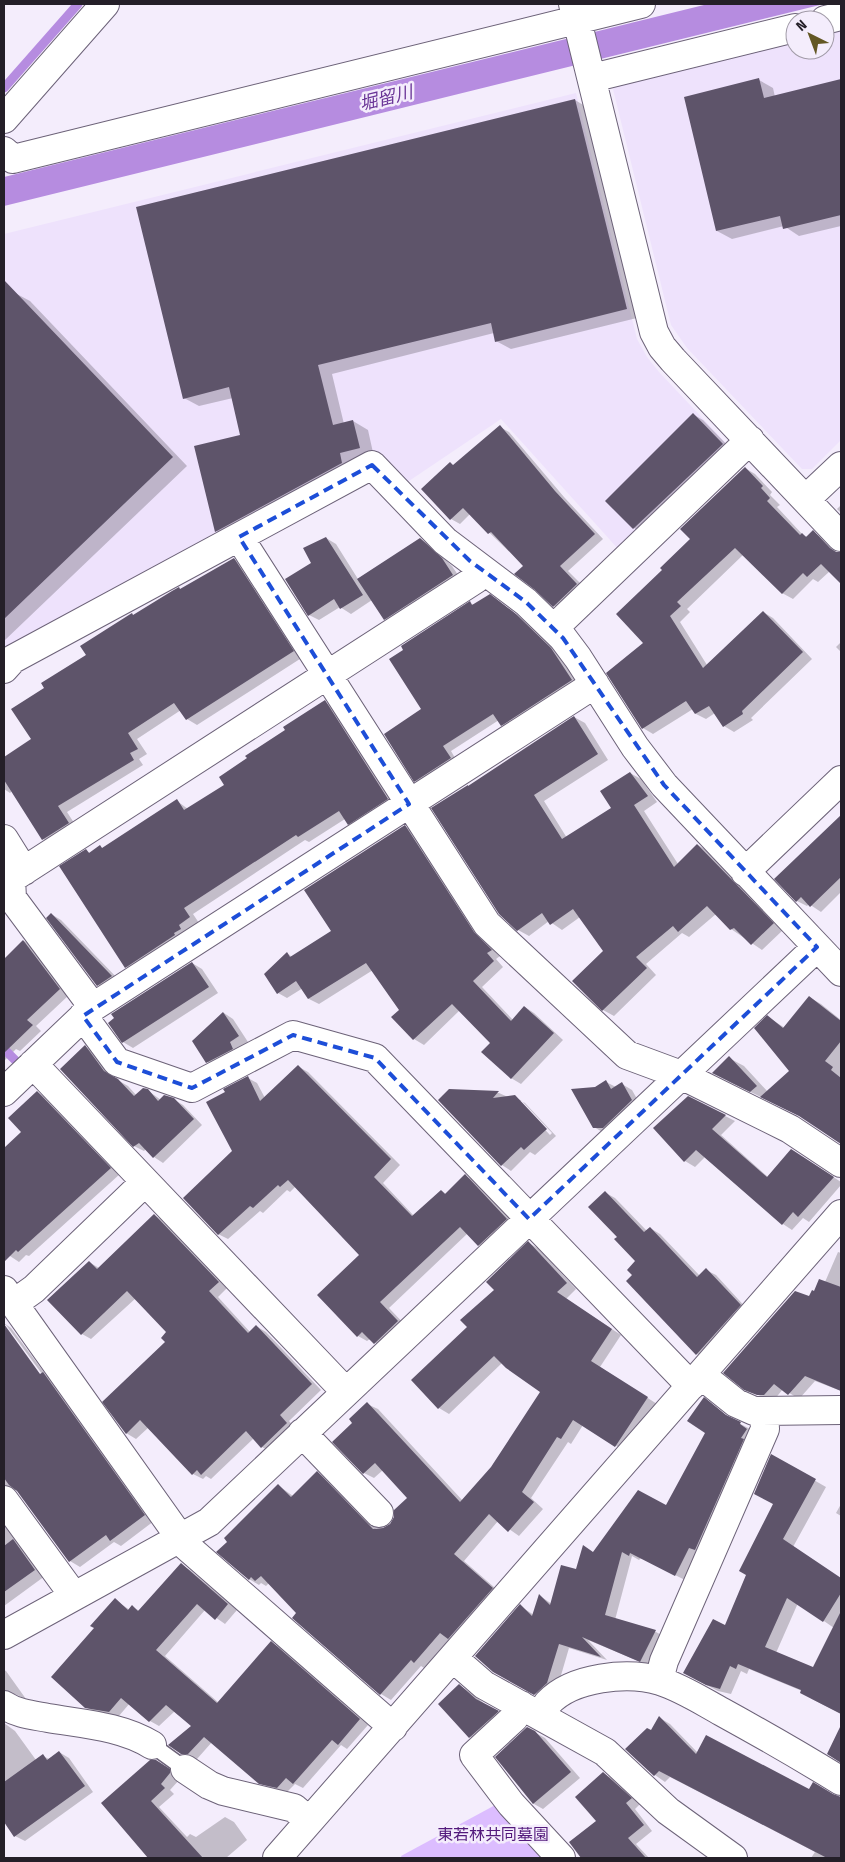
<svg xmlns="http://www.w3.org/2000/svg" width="845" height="1862" viewBox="0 0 845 1862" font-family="'Fira Sans Condensed','Noto Sans JP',sans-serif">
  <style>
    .built { fill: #eee2fc }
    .green { fill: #dcbdff }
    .water { fill: #b68ce0 }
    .shadow { fill: #0003; fill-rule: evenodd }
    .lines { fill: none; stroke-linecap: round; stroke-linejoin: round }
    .stream { stroke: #b68ce0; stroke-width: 9 }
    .building { fill: #5e546a }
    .lane-casing { stroke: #6c6278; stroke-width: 18 }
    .street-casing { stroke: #6c6278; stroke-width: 30 }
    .secondary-casing { stroke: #6c6278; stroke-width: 30 }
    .lane { stroke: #fff; stroke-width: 15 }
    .street { stroke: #fff; stroke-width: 28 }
    .secondary { stroke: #fff; stroke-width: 28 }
    .marked { fill: none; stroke: #1d4ed8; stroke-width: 4; stroke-dasharray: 10 6; stroke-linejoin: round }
    .labels { text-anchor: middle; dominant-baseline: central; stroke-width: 5; stroke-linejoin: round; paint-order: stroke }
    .park-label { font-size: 16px; fill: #52197b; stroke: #f4edfc }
    .water-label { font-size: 18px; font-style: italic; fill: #6a3597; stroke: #f4edfc }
  </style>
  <rect width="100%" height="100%" fill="#f4edfc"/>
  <path class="built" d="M841,28V440L812,469H802L687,348L671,325L612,85L795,40V50H825V32Z
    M576,93L637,339L647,357L659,372L725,442V451L620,551L501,419L406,483L375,451L4,652V234Z"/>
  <path class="green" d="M499,1803L549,1858H402L401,1856Z"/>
  <path class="water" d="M708,4H824L4,206V177Z"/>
  <path class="shadow" d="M759,80L773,88L775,97L841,80V226L799,236L784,226L732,239L717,231Z
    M575,100L590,109L641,317L511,349L496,341L494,333L332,374L344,424L353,421L368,430L374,457L231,539L216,531L241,436L233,398L199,406L184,398Z
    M15,293L30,301L187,466L4,641V304Z
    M694,415L703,420L732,450L644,534L634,528L606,501Z
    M500,427L509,432L564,497L603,539L568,571L586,589L563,611L554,606L536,589L524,566L470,514L460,524L451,519L454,466Z
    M745,468L755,474L772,492L770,495L780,505L777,507L803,535L808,537L813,532L823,538L838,553H841V578L830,571L818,582L813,579L793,599L782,593L744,554L687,609L690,612L680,622L707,665L763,612L773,618L812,659L751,718L753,720L734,732L724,726L715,713L706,719L696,714L693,709L653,734L643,728L608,673L645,643L664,570L692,539Z
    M841,505V513L837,509Z
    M326,538L336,544L358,579L420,539L430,545L452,566L462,581L394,625L385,619L372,600L351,614L340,607L319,620L309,615L312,563Z
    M234,559L243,565L303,657L197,725L187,719L181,710L137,739L147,754L139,759L143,765L67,812L78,829L53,845L43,839L12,791L10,793L4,789V758L33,740L45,688L135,616Z
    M498,601L524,620L559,654L580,685L510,730L502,725L499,720L451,751L458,763L424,786L415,781L423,709L470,603L474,605Z
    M841,642V652L836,647Z
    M325,702L335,708L397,804L358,829L349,824L345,819L309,842L305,840L193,914L199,923L136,973L126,967L86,851L90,853L100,847L104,849L177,801L188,809L226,786L287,730Z
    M574,717L585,723L608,760L544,801L567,838L613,808L630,773L641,779L657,802L644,811L678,864L698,845L708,851L783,930L762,950L731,929L716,914L689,937L682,933L646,964L656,975L614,1016L603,1010L605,951L580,917L562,930L549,921L529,936L518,930L469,787Z
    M841,816V892L821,912L809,904L807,906L797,901L776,879Z
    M405,826L415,832L484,939L500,956L496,959L503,967L482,987L513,1020L525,1007L534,1013L563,1040L521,1084L511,1078L491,1043L460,1010L424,1045L414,1039L393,1017L401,1010L373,970L319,1004L309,999L303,988L287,998L278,993L287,953L292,957L332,931Z
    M51,914L61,920L121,982L108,991L98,985Z
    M24,941L33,946L69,995L36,1026L41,1031L20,1051L16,1049L4,1061V960Z
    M192,963L202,969L218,993L133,1048L123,1042L115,1018Z
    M809,997L821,1004L841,1020V1144L804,1118L728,1081L729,1058L744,1066L768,1092L791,1072L768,1017L785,1028Z
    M224,1013L233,1019L248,1042L239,1048L243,1054L217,1068L207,1062Z
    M85,1047L95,1052L114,1078L128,1086L137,1096L147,1090L161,1100L173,1099L183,1105L202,1125L163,1163L154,1157L146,1149L144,1151L134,1146Z
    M299,1067L308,1072L400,1165L383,1183L414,1216L442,1191L446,1194L465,1176L475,1181L516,1225L488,1250L479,1245L468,1233L389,1308L407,1327L384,1349L370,1339L367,1341L358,1336L360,1255L296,1186L290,1192L287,1190L263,1213L260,1211L228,1239L218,1234L234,1151L227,1093L248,1078L257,1083L265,1098Z
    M606,1082L616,1087L622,1084L632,1090L641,1106L604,1133L594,1127L595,1088Z
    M449,1091L499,1093L508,1097H515L525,1103L556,1136L535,1155L530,1152L511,1171L502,1165ZM518,1101H522L552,1133L550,1135Z
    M37,1092L47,1098L120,1174L29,1256L26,1255L19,1262L4,1252V1150L23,1132Z
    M688,1097L735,1121L721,1135L768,1177L801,1156L841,1182V1185L809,1222L803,1218L792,1230L783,1224L705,1157L695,1167L685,1161L655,1128Z
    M606,1193L615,1198L647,1231L650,1228L660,1234L700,1276L706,1270L716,1275L749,1311L706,1360L697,1354L627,1281L634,1275L637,1262L618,1237Z
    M154,1215L164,1221L227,1288L218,1297L250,1332L256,1326L266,1332L321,1390L289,1421L296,1429L271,1452L262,1447L254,1438L211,1479L206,1476L203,1479L193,1474L149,1427L136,1439L126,1433L166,1342L168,1332L136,1298L91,1339L82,1334L89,1262L99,1268Z
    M529,1243L539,1249L576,1289L566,1299L621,1335L600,1367L657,1404L626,1452L583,1425L571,1444L568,1442L531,1498L543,1509L519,1536L498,1521L464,1561L502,1594L459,1644L450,1639L424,1668L421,1666L391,1700L381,1694L269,1583L266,1586L261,1583L259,1585L249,1579L279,1486L293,1496L318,1473L328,1479L377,1530L384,1529L391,1525L409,1498L383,1470L374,1478L364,1473L354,1423L367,1404L378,1409L463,1501L492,1468L542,1392L502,1363L449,1414L439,1408L413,1380L469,1327Z
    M838,1252L841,1253V1391L815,1381L799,1399L783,1389L774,1400H768L745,1388L810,1298L825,1282Z
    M4,1323L11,1328L46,1375L53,1379L154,1521L121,1546L114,1542L80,1567L70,1561L18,1490H13L4,1494V1326L43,1380L45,1378L6,1325H4Z
    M704,1399L733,1420L750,1429L749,1430L756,1436L685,1580L641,1558L639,1560L632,1556L615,1620L656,1632L665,1637L650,1666L588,1640L607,1660L569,1648L557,1689L545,1700L494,1671L520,1606L534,1615L540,1596L552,1604L577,1570L594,1553L667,1507L706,1433Z
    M772,1456L826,1487L793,1547L841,1579V1714L812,1699L802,1691L749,1669L747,1674L741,1671L731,1694L718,1691L695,1679L726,1627L774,1504ZM798,1603L834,1628L813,1669L776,1653Z
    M841,1504V1516L836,1513Z
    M4,1520L45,1576L4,1606Z
    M181,1565L190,1570L237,1610L225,1624L205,1610L165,1656L219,1703L272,1643L281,1648L368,1725L347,1749L341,1745L303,1788L295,1784L287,1792L270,1788L260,1783L212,1742L197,1759H191L182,1753L193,1726L175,1711L159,1726L150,1721L130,1703L118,1717L96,1713L86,1707L95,1628L115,1600L130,1610L132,1607L140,1611Z
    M4,1670L6,1671L26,1699L15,1694L4,1699Z
    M460,1686L470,1692L486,1705L507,1717L480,1743L470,1737L440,1704Z
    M660,1718L670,1724L698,1753L810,1791L841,1798V1858H811L815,1852L670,1777L665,1782L655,1775L627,1749L652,1732Z
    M4,1723L15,1731L36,1760L43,1756L49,1759L59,1752L69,1758L93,1792L25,1841L15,1836L4,1820Z
    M527,1728L545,1738L580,1778L543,1809L534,1804L497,1757Z
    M166,1767L179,1776L180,1779L170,1790L174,1794L159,1807L187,1837L190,1834L196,1837L225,1817L234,1822L247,1840L226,1858H145L148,1856L102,1803Z
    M604,1774L613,1779L640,1804L635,1809L652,1831L636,1844L649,1858H583L570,1843L597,1821Z"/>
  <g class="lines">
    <path class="stream" d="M4,88L78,4
      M4,1049L15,1060"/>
  </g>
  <path class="building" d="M759,78L764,98L841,79V215L783,229L780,216L716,231L684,97Z
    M575,99L627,309L495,342L491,323L318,365L333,425L353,420L360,448L340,453L342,463L215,532L194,446L240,435L229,387L183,399L136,207Z
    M4,280L173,457L4,619Z
    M693,413L723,444L633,529L605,501Z
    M500,425L555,491L595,534L560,566L577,584L553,607L535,590L514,574L523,566L491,532L488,534L463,508L450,520L421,489L450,462L453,465Z
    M745,467L763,486L761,488L770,498L767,501L800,535L802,533L806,537L813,530L830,548L836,552H841V584L821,564L807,577L803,573L782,594L735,548L677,602L681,606L670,616L703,668L763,611L803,652L742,711L743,714L723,727L709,706L695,714L686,701L642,729L606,673L643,643L616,614L662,570L660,568L690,539L680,529Z
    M326,537L363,595L340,609L334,599L308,616L285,579L311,563L303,548Z
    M420,538L442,558L453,575L384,620L357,579Z
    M234,558L294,651L186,720L174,703L128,733L138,749L130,753L134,760L58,806L69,823L42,840L4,780V757L31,739L11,709L44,688L41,683L86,655L80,646L132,613L133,615L172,591L179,587L180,589Z
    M490,594L516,614L551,648L572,680L501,726L493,714L443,746L451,758L414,782L384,734L421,709L389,659L403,650L401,646L470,601L472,605Z
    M325,700L388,799L348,825L339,811L298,837L296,835L184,908L190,917L179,925L181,929L174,933L175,935L125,968L59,866L86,849L89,853L100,845L102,848L177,799L184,810L224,785L219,777L247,758L245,756L285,730L283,727Z
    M574,716L598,754L534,795L562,839L611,808L600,791L630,772L648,796L634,805L674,867L697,844L774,923L751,945L734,928L730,930L707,906L678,932L673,926L636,957L647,968L602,1011L572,981L603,951L573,909L550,925L542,913L517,931L499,914L431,808L468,785V786Z
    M841,815V877L810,907L801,897L796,902L774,879Z
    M405,825L474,932L492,950L487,953L494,961L473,981L511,1021L524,1006L554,1033L511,1079L481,1052L490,1043L452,1004L413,1040L391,1017L399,1010L366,963L308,999L296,981L277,994L264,974L287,952L290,957L331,931L304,890Z
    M51,913L79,942L112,976L97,986L46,918Z
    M23,940L60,989L27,1020L33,1025L4,1053V959Z
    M192,962L209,987L122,1043L108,1023L114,1018L111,1014Z
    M809,996L841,1021V1041L825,1061L833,1067L831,1070L841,1078V1144L799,1116L760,1097L789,1071L754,1028L767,1015L783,1028Z
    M223,1012L239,1036L230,1042L233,1049L206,1063L192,1041Z
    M85,1045L104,1071L118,1079L134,1096L143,1088L148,1089L158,1101L164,1095L174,1098L194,1119L153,1158L139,1143L133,1147L60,1069Z
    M729,1056L757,1086L750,1092L712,1073Z
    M298,1065L391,1159L374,1177L412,1216L441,1190L445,1194L465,1174L507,1219L478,1246L460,1227L380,1302L398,1321L374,1344L362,1332L357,1337L317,1295L359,1255L288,1180L280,1187L278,1185L253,1208L250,1206L218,1235L183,1198L232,1151L206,1102L225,1092L223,1089L248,1076L260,1101Z
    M606,1080L611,1089L622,1082L632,1100L603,1128H593L571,1089L595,1087Z
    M449,1089L499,1091L493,1098L515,1095L547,1129L524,1150L521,1147L501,1166L438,1100Z
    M37,1091L111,1168L18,1252L16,1250L4,1262V1148L21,1132L8,1118Z
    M688,1096L726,1115L712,1129L767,1177L791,1149L834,1177L798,1217L793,1212L782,1225L696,1150L684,1162L653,1128Z
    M605,1191L644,1232L650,1227L697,1277L706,1268L741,1305L696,1355L626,1281L632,1275L627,1270L635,1261L614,1239L617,1237L588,1207Z
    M154,1214L219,1282L209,1291L248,1333L256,1325L312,1384L280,1415L287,1423L261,1448L246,1431L201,1475L197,1470L192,1475L140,1420L126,1434L102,1402L165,1342L161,1338L166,1332L127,1291L81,1335L47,1300L89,1261L97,1269Z
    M528,1241L567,1283L557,1292L612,1329L591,1361L648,1397L615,1447L573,1420L561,1439L557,1437L522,1492L534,1502L508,1532L489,1514L454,1554L493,1588L448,1639L440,1633L414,1663L411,1660L380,1695L292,1618L296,1613L261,1576L255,1581L251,1577L249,1580L216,1552L227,1542L224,1538L278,1484L291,1497L317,1471L373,1529L383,1528L390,1524L394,1517V1510L407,1498L375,1463L363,1474L332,1442L352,1423L349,1419L367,1402L460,1502L491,1467L540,1392L506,1368L494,1356L438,1409L411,1380L467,1327L460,1320L494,1290L486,1282Z
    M819,1279L841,1287V1391L805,1376L788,1395L774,1384L764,1395H757L744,1390L723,1373L795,1291L809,1296L812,1290L814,1291Z
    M4,1324L40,1374L43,1372L145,1515L110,1541L106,1535L69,1562L17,1491L9,1485L4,1478Z
    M704,1397L726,1415L741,1422L740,1424L747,1429L741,1438L744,1439L695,1550L689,1548L675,1576L630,1553L629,1556L622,1552L605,1615L656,1630L640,1662L582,1637L601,1657L559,1644L547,1683L534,1695L493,1672L475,1656L520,1604L532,1616L539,1594L550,1605L561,1565L576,1569L583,1545L593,1552L638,1490L666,1505L705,1433L687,1421Z
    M771,1454L816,1479L783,1539L841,1578V1593L823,1622L787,1598L765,1647L813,1667L841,1611V1714L800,1693L801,1690L738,1664L736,1669L730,1666L720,1689L706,1685L683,1673L713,1619L725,1625L746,1575L739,1571L773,1504L754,1494Z
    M13,1539L35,1570L4,1592V1546Z
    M181,1563L228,1604L215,1620L197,1604L156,1650L217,1703L271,1641L360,1719L338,1745L332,1740L293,1784L286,1778L277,1788L259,1784L204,1737L188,1754H181L168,1745L191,1726L166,1705L149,1722L121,1698L109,1712L85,1708L51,1677L94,1628L90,1626L115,1598L128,1610L132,1605L138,1611Z
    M459,1684L476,1699L499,1711L469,1738L438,1704Z
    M659,1716L696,1754L706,1735L809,1789L813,1782L833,1794L841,1797V1858H827L659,1771L654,1776L625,1749L647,1728L651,1730Z
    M841,1725V1763L827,1754Z
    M527,1727L535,1731L571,1772L533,1804L495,1757Z
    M59,1751L85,1786L14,1837L4,1822V1782L43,1754L47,1760Z
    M150,1760H156L170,1769V1773L161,1784L165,1788L151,1801L203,1858H148L101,1803Z
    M603,1772L632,1798L626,1803L644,1825L628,1838L646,1858H581L569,1842L596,1821L575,1797Z"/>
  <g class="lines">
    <defs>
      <path id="lane" d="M152,1745L185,1769"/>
      <path id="street" d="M573,4L654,332L662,347L673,360L841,537
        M825,20L841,16
        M592,78L795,28
        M4,151L13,159L641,4
        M806,499L841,466
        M239,537L487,924L627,1055L681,1075L790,1129L841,1163
        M554,628L750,440
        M4,669L13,659L372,465L445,541L526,602L563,638L578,658L635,747L664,785L841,972
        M4,839L24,871
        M745,872L841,780
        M93,1007L12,898L11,879L476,579L483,570
        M83,1016L117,1062L192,1088L293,1035L375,1058L691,1386
        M33,1064L346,1392
        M4,1092L93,1007L595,684
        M4,1290L186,1546L393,1727
        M13,1304L34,1289L145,1182
        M701,1375L736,1403L754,1411L841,1410
        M302,1433L379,1513
        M4,1500L74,1596
        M4,1635L209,1522L817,947
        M453,1658L484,1685L605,1752L668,1811L733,1858
        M659,1680L664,1661L765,1429L764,1412
        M4,1705C18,1714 32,1715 48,1718C83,1724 121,1726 152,1745
        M521,1705L514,1718L474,1755L511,1804L561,1858
        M541,1716C543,1712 545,1706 548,1703C572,1677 628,1671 660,1681C682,1688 702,1701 722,1712C762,1734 802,1757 841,1781
        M185,1769L209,1785L223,1791L294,1808L309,1821
        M277,1858L841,1214"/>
      <path id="secondary" d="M4,119L105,4"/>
    </defs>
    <use href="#lane" class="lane-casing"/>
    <use href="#street" class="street-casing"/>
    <use href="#secondary" class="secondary-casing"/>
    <use href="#lane" class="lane"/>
    <use href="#street" class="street"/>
    <use href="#secondary" class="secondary"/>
  </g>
  <path class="marked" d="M372,465L470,561L526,602L563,638L664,785L817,947L529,1219L375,1058L293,1035L192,1088L117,1062L83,1016L409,804L239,537Z"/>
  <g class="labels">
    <g class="park-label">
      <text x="493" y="1834">東若林共同墓園</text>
    </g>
    <g class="water-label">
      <text transform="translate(386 98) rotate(-14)">堀留川</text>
    </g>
  </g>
  <rect width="845" height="1862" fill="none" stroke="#241f28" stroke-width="10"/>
  <g transform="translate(810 35) rotate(318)"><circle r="24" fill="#f4edfc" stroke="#a19ba7"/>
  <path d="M0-4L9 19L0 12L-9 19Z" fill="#635724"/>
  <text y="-8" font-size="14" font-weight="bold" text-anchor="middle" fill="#241f28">N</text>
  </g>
</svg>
